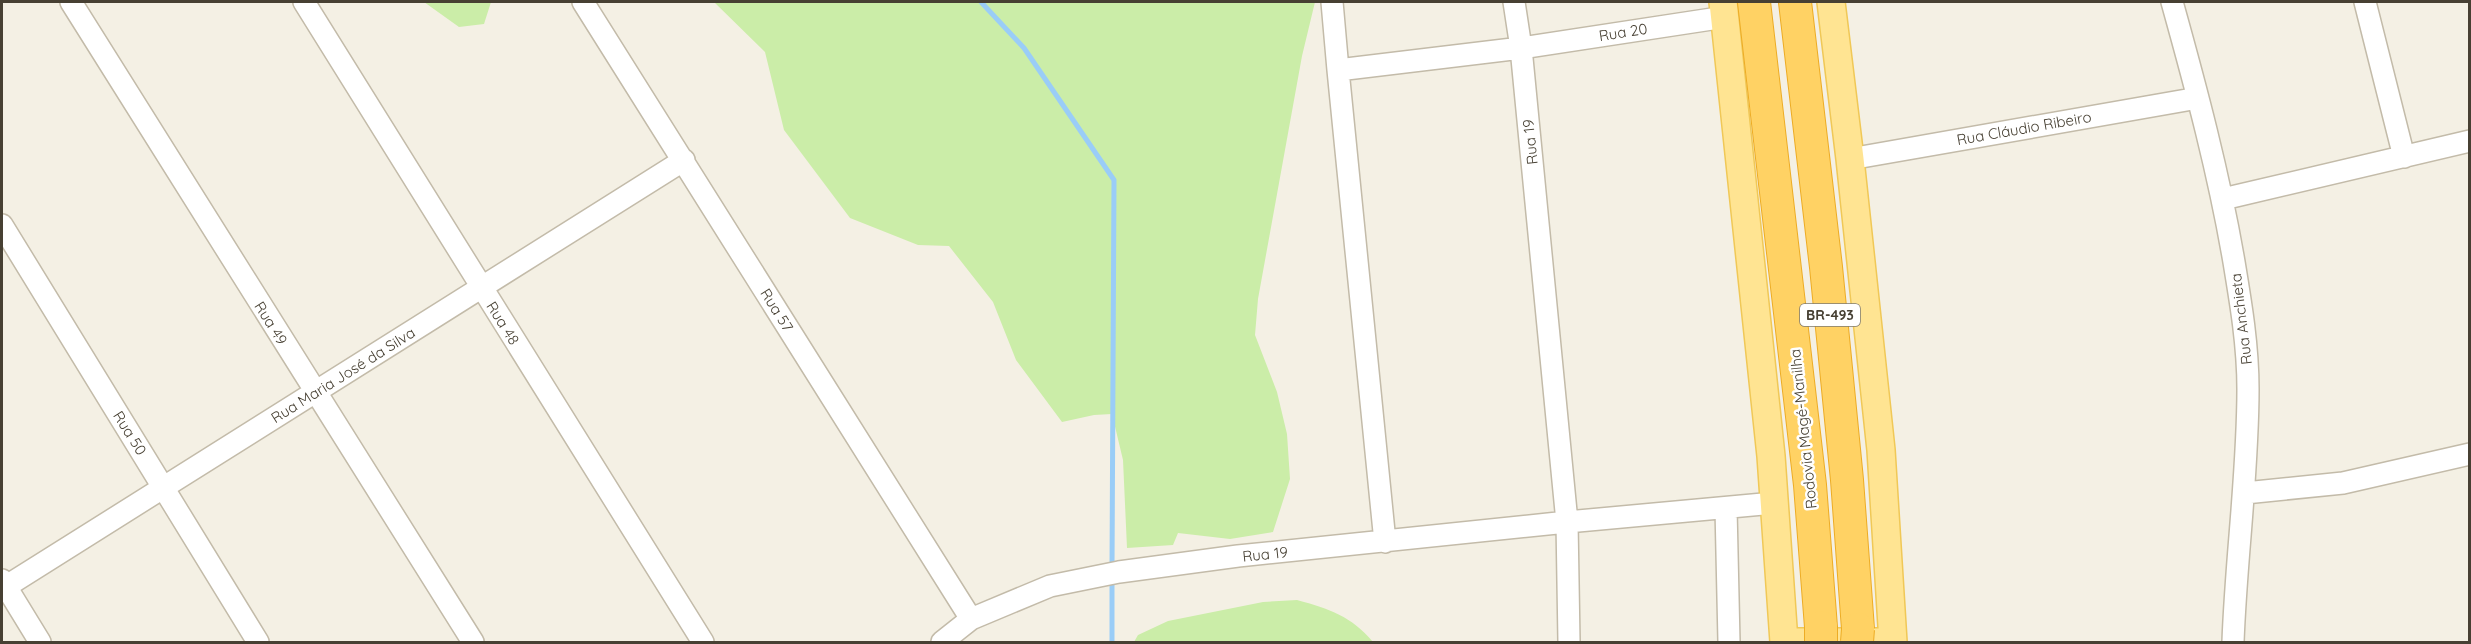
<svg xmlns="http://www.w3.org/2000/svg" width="2471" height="644" viewBox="0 0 2471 644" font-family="Quicksand,sans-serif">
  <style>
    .green { fill: #cbeda8 }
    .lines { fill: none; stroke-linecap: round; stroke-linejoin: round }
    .stream { stroke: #9acdf7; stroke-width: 5 }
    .minor-casing { stroke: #c3bba9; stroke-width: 24 }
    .major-casing { stroke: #f0c857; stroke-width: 30 }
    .highway-casing { stroke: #edac25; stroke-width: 34 }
    .minor { stroke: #fff; stroke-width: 21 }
    .major { stroke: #ffe492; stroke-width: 27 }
    .highway { stroke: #ffd264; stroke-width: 32 }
    .highway-bridge-casing { stroke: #edac25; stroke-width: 34; stroke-linecap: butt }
    .highway-bridge { stroke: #ffd264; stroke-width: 32 }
    .labels { text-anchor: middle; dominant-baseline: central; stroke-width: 5; stroke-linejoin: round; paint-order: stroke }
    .shield { fill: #fff; stroke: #7e7970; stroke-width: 1.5 }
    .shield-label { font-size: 14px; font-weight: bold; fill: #474033 }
    .street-label { font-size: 15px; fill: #474033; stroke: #fff }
  </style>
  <rect width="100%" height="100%" fill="#f4f0e4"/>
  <path class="green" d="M424,2H491L484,24L459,27Z
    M714,2H1315L1302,56L1258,299L1255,335L1277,392L1287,434L1290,479L1273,532L1230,539L1178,533L1173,545L1127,548L1123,460L1112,414L1094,415L1062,422L1016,360L993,302L949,246L918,245L850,218L784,130L765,52Z
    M1297,600C1330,609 1351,616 1373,642H1134L1138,635L1168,621L1263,602Z"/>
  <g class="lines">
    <path class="stream" d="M981,2L1024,48L1114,180L1112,568
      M1112,580V642"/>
    <defs>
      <path id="minor" d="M71,2L473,642
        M304,2L703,642
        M583,2L971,619
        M1332,2L1338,70
        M1514,2L1521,48L1567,522L1569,642
        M2172,2C2196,88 2219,174 2234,262C2241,304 2248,346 2248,389C2248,474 2236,558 2233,642
        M2365,2L2404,157
        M1850,159L2198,98
        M2223,199L2470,141
        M2,225L258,642
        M2245,493L2343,483L2470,454
        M1726,508L1729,642
        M1385,542L1338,70L1521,48L1725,17
        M2,580L40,642
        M2,589L684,160
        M942,642L971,619L1050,586L1119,572L1238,556L1567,522L1774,503"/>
      <path id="major" d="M1723,2L1771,456L1784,642
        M1831,2L1850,159L1881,450L1893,642
        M1784,642H1893"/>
      <path id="highway" d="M1754,2L1810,485L1821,627
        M1795,2L1826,267L1847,480L1858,629"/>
    </defs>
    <use href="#minor" class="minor-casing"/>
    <use href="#major" class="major-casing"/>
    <use href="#highway" class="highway-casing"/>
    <use href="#minor" class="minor"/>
    <use href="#major" class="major"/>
    <use href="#highway" class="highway"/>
    <defs>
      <path id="highway-bridge" d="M1821,627V642
        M1857,642L1858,629"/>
    </defs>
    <use href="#highway-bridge" class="highway-bridge-casing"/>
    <use href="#highway-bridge" class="highway-bridge"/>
  </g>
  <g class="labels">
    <rect class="shield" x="1800" y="304" width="60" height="22" rx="4.5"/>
    <g class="shield-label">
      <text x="1830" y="315">BR-493</text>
    </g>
    <g class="street-label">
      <text transform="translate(1623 32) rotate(-9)">Rua 20</text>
      <text transform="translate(2024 128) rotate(-10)">Rua Cláudio Ribeiro</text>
      <text transform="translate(1530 142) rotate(-96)">Rua 19</text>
      <text transform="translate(777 310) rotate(58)">Rua 57</text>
      <text transform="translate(2241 319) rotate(-97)">Rua Anchieta</text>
      <text transform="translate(271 323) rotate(58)">Rua 49</text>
      <text transform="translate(503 323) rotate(58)">Rua 48</text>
      <text transform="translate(343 375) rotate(-32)">Rua Maria José da Silva</text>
      <text transform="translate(1803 429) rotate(-96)">Rodovia Magé-Manilha</text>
      <text transform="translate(130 433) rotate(58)">Rua 50</text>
      <text transform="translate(1265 554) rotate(-6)">Rua 19</text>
    </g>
  </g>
  <rect width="2471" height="644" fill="none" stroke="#474033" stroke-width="6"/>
</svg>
